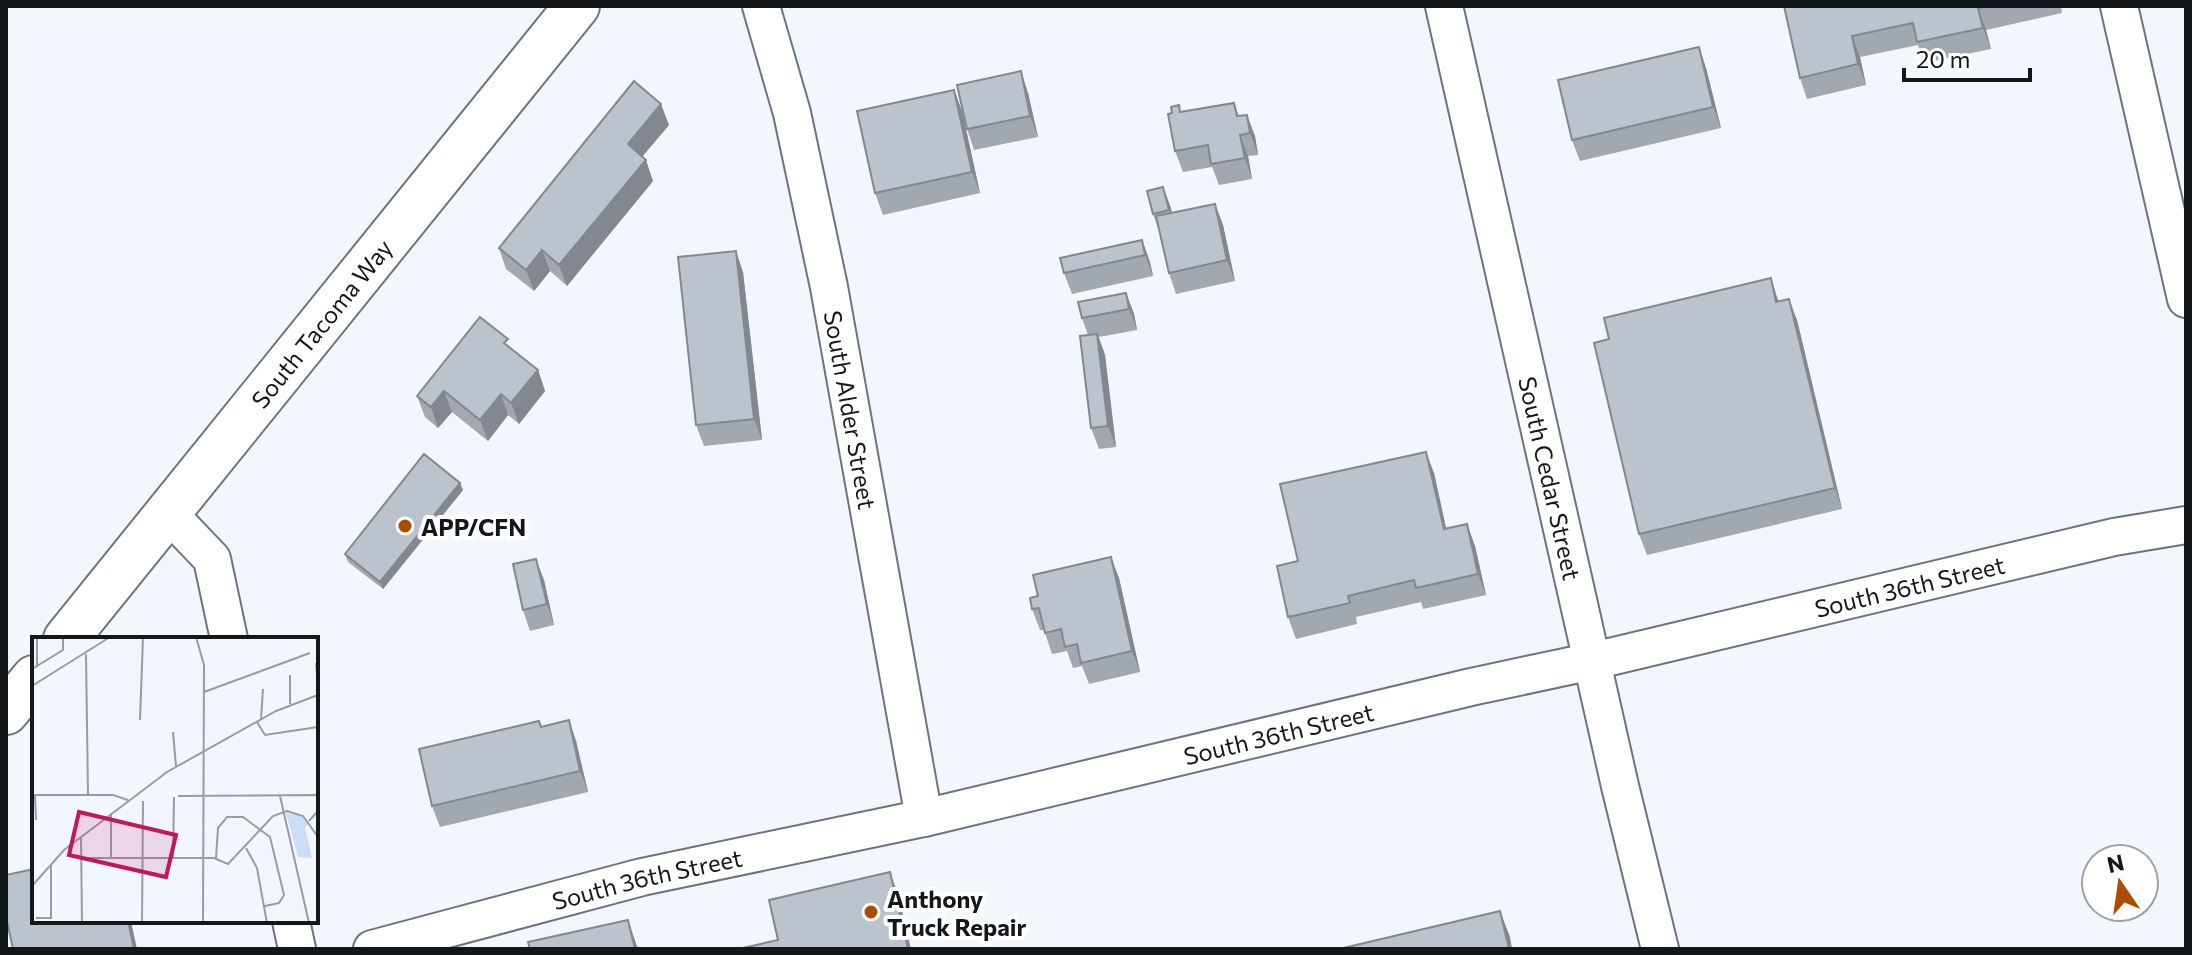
<svg xmlns="http://www.w3.org/2000/svg" width="2192" height="955" viewBox="0 0 2192 955" font-family="Commissioner,sans-serif">
  <style>
    .lines { fill: none; stroke-linecap: round; stroke-linejoin: round }
    .minor-casing { stroke: #6c747d; stroke-width: 40 }
    .secondary-casing { stroke: #6c747d; stroke-width: 48 }
    .minor { stroke: #fff; stroke-width: 36 }
    .secondary { stroke: #fff; stroke-width: 44 }
    .wall { fill: #a1a8b0 }
    .shaded-wall { fill: #838890 }
    .building { fill: #bbc3cd; stroke: #838890; stroke-width: 2 }
    .poi-dot { fill: #ab4c00; stroke: #fff; stroke-width: 3 }
    .labels { text-anchor: middle; dominant-baseline: central; stroke-width: 8; stroke-linejoin: round; paint-order: stroke }
    .street-label { font-size: 24px; fill: #14171a; stroke: #fff }
    .poi-label { font-size: 24px; font-weight: bold; fill: #14171a; stroke: #fff; text-anchor: start }
    .inset-road { fill: none; stroke: #999da3; stroke-width: 2 }
    .view { fill: #c2185b; fill-opacity: 0.15; stroke: #c2185b; stroke-width: 4 }
    .inset-edge { fill: none; stroke: #14171a; stroke-width: 4 }
  </style>
  <rect width="100%" height="100%" fill="#f2f7fe"/>
  <g class="lines">
    <defs>
      <g id="minor">
        <path id="s1" d="M761,6L792,113L829,287L924,818"/>
        <path id="s2" d="M1444,6L1620,786L1660,949"/>
        <path d="M2119,6L2186,299"/>
        <path d="M168,513L212,559L229,639"/>
        <path d="M291,921L297,949"/>
        <path id="s3" d="M372,949L642,877L924,818L1471,687L1593,661L2114,537L2186,525"/>
      </g>
      <g id="secondary">
        <path id="s4" d="M66,639L577,6"/>
        <path d="M6,712L34,678"/>
      </g>
    </defs>
    <use href="#minor" class="minor-casing"/>
    <use href="#secondary" class="secondary-casing"/>
    <use href="#minor" class="minor"/>
    <use href="#secondary" class="secondary"/>
  </g>
  <path class="wall" d="M1784,6H2061L2062,13L1986,30L1991,49L1924,63L1918,45L1860,57L1866,85L1807,99L1800,78Z
    M1699,47L1706,68L1721,128L1580,161L1572,140Z
    M954,90L962,111L980,193L883,215L875,193Z
    M1028,93L1038,137L974,150L967,129Z
    M1234,103L1239,116L1255,136L1258,155L1248,156L1252,179L1219,185L1212,167L1183,172L1175,151L1181,112Z
    M669,125L642,157L653,181L567,286L550,271L534,291L506,269L499,248Z
    M1163,187L1172,213L1215,204L1223,225L1235,281L1176,294L1169,273L1159,231L1153,214Z
    M1142,240L1150,262L1153,276L1072,294L1064,273Z
    M743,272L762,440L704,446L696,425Z
    M1126,293L1134,314L1137,330L1099,337L1105,355L1116,447L1099,449L1091,428L1088,335L1082,318Z
    M1779,301L1797,320L1842,509L1647,555L1639,534Z
    M511,349L538,370L545,391L519,424L508,415L488,441L452,412L438,428L425,417L417,396Z
    M1434,473L1446,529L1475,546L1486,595L1423,609L1421,602L1356,617L1357,624L1296,639L1288,617L1298,561Z
    M460,483L463,490L383,589L348,562L345,554Z
    M1119,578L1140,672L1089,684L1082,666L1073,668L1067,651L1052,654L1044,630H1040L1032,609Z
    M544,580L554,625L530,631L523,610Z
    M569,720L576,741L588,792L440,827L432,806L539,721L542,727Z"/>
  <path class="shaded-wall" d="M1978,8L1986,30L1991,49L1983,28Z
    M1852,36L1860,57L1866,85L1858,64Z
    M1699,47L1706,68L1721,128L1713,107Z
    M1021,71L1028,93L1038,137L1030,116Z
    M954,90L962,111L980,193L972,172Z
    M661,104L669,125L635,165L628,144Z
    M1247,115L1255,136L1258,155L1250,133Z
    M1240,135L1248,156L1252,179L1245,158Z
    M646,160L653,181L567,286L559,265Z
    M1163,187L1171,208L1176,232L1169,210Z
    M1215,204L1223,225L1235,281L1227,260Z
    M1142,240L1150,262L1153,276L1145,255Z
    M542,250L550,271L534,291L526,270Z
    M736,251L743,272L762,440L754,419Z
    M1771,278L1778,300L1784,323L1776,302Z
    M1126,293L1134,314L1137,330L1129,309Z
    M1789,299L1797,320L1842,509L1835,488Z
    M1097,334L1105,355L1116,447L1108,426Z
    M538,370L545,391L519,424L511,403Z
    M444,391L452,412L438,428L431,407Z
    M501,394L508,415L488,441L480,420Z
    M1426,452L1434,473L1451,550L1444,529Z
    M460,483L463,490L383,589L380,582Z
    M1467,524L1475,546L1486,595L1478,574Z
    M1111,557L1119,578L1140,672L1132,651Z
    M536,559L544,580L554,625L547,604Z
    M569,720L576,741L588,792L580,771Z
    M890,872L899,898L911,949H908Z
    M1500,911L1510,937L1512,949H1509Z
    M628,920L638,949H635Z
    M128,921H131L137,949H134Z"/>
  <path class="building" d="M1784,6H1989L1978,8L1983,28L1917,42L1913,23L1852,36L1858,64L1800,78Z
    M1699,47L1713,107L1572,140L1558,80Z
    M1021,71L1030,116L967,129L957,85Z
    M634,81L661,104L628,144L646,160L559,265L542,250L526,270L499,248Z
    M954,90L972,172L875,193L857,111Z
    M1234,103L1237,116L1247,115L1250,133L1240,135L1245,158L1211,164L1208,145L1175,151L1168,114L1172,113L1171,107L1179,105L1180,112Z
    M1163,187L1169,210L1153,214L1147,191Z
    M1215,204L1227,260L1169,273L1156,216Z
    M1142,240L1145,255L1064,273L1060,258Z
    M736,251L754,419L696,425L678,257Z
    M1771,278L1776,302L1789,299L1835,488L1639,534L1594,343L1609,339L1604,318Z
    M1126,293L1129,309L1082,318L1078,302Z
    M480,317L508,339L504,343L538,370L511,403L501,394L480,420L444,391L431,407L417,396Z
    M1097,334L1108,426L1091,428L1080,336Z
    M1426,452L1444,529L1467,524L1478,574L1416,588L1414,580L1348,596L1350,603L1288,617L1277,566L1298,561L1280,484Z
    M424,454L460,483L380,582L345,554Z
    M1111,557L1132,651L1081,663L1077,644L1065,647L1061,629L1045,633L1039,608L1032,609L1030,598L1038,596L1033,575Z
    M536,559L547,604L523,610L513,564Z
    M569,720L580,771L432,806L419,749L539,721L541,727Z
    M34,869V921H128L134,949H13L6,917V875Z
    M890,872L908,949H738L778,940L769,900Z
    M1500,911L1509,949H1339Z
    M628,920L635,949H530L528,942Z"/>
  <g class="poi-dot">
    <circle cx="405" cy="526" r="8"/>
    <circle cx="871" cy="912" r="8"/>
  </g>
  <g class="labels">
    <g class="street-label">
      <text stroke="none"><textPath href="#s4" startOffset="406">South Tacoma Way</textPath></text>
      <text stroke="none"><textPath href="#s1" startOffset="414">South Alder Street</textPath></text>
      <text stroke="none"><textPath href="#s2" startOffset="484">South Cedar Street</textPath></text>
      <text stroke="none"><textPath href="#s3" startOffset="1580">South 36th Street</textPath></text>
      <text stroke="none"><textPath href="#s3" startOffset="932">South 36th Street</textPath></text>
      <text stroke="none"><textPath href="#s3" startOffset="284">South 36th Street</textPath></text>
    </g>
    <g class="poi-label">
      <text x="421" y="526">APP/CFN</text>
      <text x="887" y="898">Anthony<tspan x="887" dy="28">Truck Repair</tspan></text>
    </g>
  </g>
  <g transform="translate(32 637)">
    <rect width="286" height="286" fill="#f2f7fe"/>
    <path d="M254,176L266,177L277,186L273,190L280,221L266,220Z" fill="#cadff6"/>
    <path class="inset-road" d="M164,0L172,28L171,286M54,17L56,158M284,26L286,50M5,30V0M0,32L31,13V0M258,38V67M0,49L78,0M172,55L278,16M229,82L231,52M108,83L111,0M225,85L233,98L286,90M141,95L144,129M0,158H81L96,163M3,158L4,183M146,159L286,158M248,159L277,286M79,176V221M277,184L285,175L286,158M49,201L50,286M214,211L225,231L235,286M50,221H182L196,227L241,179L255,174L271,179L286,200M141,221L142,160M184,221L186,191L195,180H211L238,200L252,258L247,266L233,269M0,249L32,213L135,135L244,74L286,58M4,281H19V229M110,286L111,164"/>
    <path class="view" d="M47,175L144,198L134,240L37,218Z"/>
    <rect width="286" height="286" class="inset-edge"/>
  </g>
  <rect width="2192" height="955" fill="none" stroke="#14171a" stroke-width="16"/>
  <g transform="translate(2120 883) rotate(347)"><circle r="38" fill="#ffffff" stroke="#a1a2a3" stroke-width="2"/>
  <path d="M0-6L14 30L0 20L-14 30Z" fill="#ab4c00"/>
  <text y="-12" font-size="22" font-weight="bold" text-anchor="middle" fill="#14171a">N</text>
  </g>
  <path d="M1904 68v12h126v-12" fill="none" stroke="#14171a" stroke-width="4"/>
  <text x="1916" y="68" font-size="24" fill="#14171a" stroke="#ffffff" stroke-width="6" paint-order="stroke">20 m</text>
</svg>
